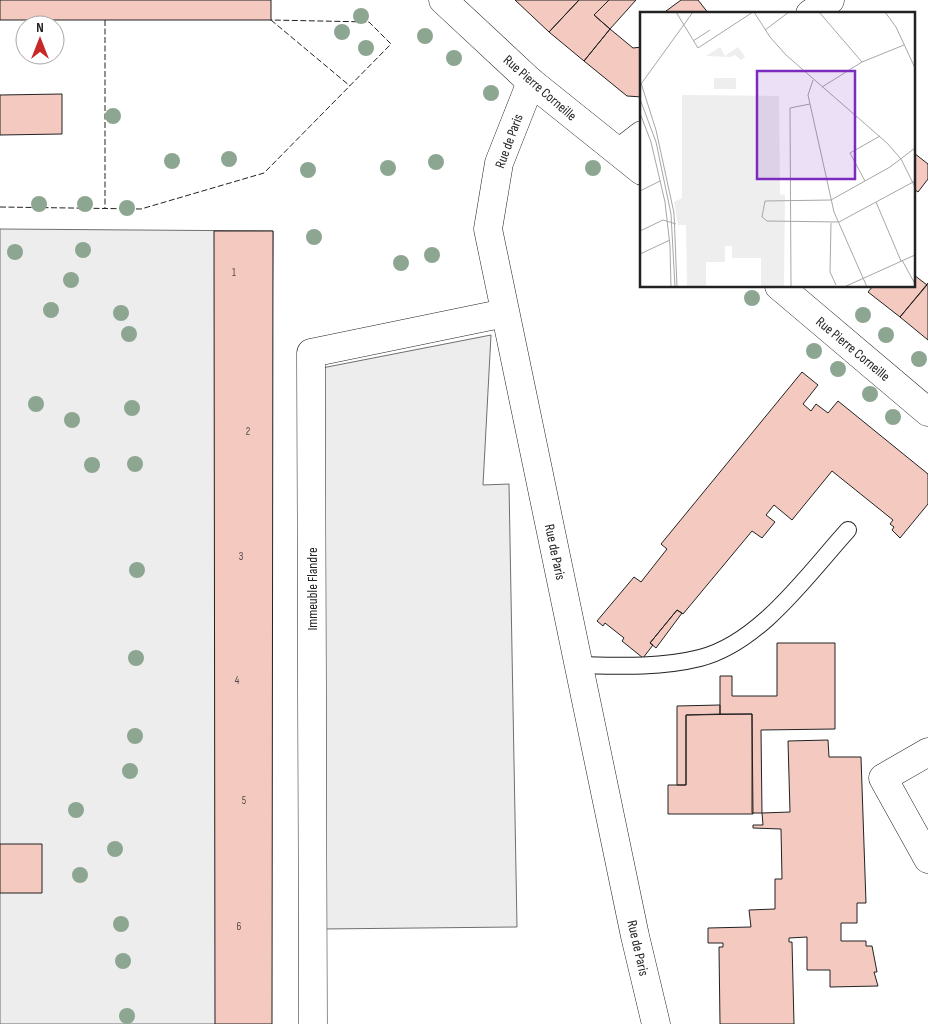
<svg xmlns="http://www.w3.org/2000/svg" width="928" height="1024" viewBox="0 0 928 1024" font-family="'Sofia Sans Condensed',sans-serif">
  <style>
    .parking { fill: #ededed; stroke: #6f6f6f }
    .building { fill: #f3c9c0; stroke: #222 }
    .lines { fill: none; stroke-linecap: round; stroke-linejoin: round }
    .lane-casing { stroke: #222; stroke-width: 18 }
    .street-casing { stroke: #222; stroke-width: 29 }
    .secondary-casing { stroke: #222; stroke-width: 29 }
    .lane { stroke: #fff; stroke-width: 16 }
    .street { stroke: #fff; stroke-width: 28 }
    .secondary { stroke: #fff; stroke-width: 28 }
    .fence { stroke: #222; stroke-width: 1; stroke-dasharray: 6 2.5; stroke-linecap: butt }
    .tree { fill: #8da692 }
    .labels { text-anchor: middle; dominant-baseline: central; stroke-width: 4; stroke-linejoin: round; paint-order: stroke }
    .number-label { font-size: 11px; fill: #564c4a }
    .street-label { font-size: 14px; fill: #222; stroke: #fff }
    .inset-road { fill: none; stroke: #a7a7a7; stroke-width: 1 }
    .view { fill: #7b2cbf; fill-opacity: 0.15; stroke: #7b2cbf; stroke-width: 2.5 }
    .inset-edge { fill: none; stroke: #222; stroke-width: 2.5 }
  </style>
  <rect width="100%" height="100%" fill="#fff"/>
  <path class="parking" d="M0,229L273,231L267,1024H0Z
    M491,335L483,485L509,484L517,927L322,929V368Z"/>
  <path class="building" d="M0,0H271V20H0Z
    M515,0H579L549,32Z
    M579,0H609L594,15L610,29L584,61L549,32Z
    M609,0H636L610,29L594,15Z
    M681,0H698L709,14H662Z
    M610,29L633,48L642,47V97L627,96L584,61Z
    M62,94V134L0,135V95Z
    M914,153L928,164V179L918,192L914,189Z
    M214,231H273L272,1024H215Z
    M914,275L927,285L900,317L868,292L873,286H914Z
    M928,283V340L900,317Z
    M802,372L818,385L803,404L811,411L816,404L828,413L838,401L928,474V504L900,538L892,530L894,527L890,524L893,520L832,471L792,520L774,505L766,515L775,522L762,538L752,531L683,614L677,610L650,643L653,645L643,658L622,641L624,638L605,623L603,626L597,621L634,577L641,582L667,549L661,544Z
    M677,610L682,613L656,648L650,643Z
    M777,643H835V729L761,730L762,813H752V714H720V676H732V696H777Z
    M720,705V714L686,715V785H677V706Z
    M752,714L753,814H668V785H686V715Z
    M828,740L829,757H861L866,903H857V923H841V941H866V946H872L877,972H874L878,986L830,987V970H807V937L789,938V942H792L794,1024H720L719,947H723V943H708V928L751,927L749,910L775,909V879H782L781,829L753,828V825H763L762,813L790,812L788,741Z
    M0,844H42V893H0Z"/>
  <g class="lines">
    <defs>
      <path id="lane" d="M578,665C618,666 660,668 700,658C760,643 808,574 848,530"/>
      <path id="street" d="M810,14L830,0
        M531,82L499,163L488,229L635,936L656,1024
        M620,152L642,135
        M928,752L883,778L928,859
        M313,1024L311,353L505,313"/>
      <path id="secondary" d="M443,0L531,82L642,171
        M779,286L928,412"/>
    </defs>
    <use href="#lane" class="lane-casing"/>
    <use href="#street" class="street-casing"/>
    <use href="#secondary" class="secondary-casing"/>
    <use href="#lane" class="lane"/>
    <use href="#street" class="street"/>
    <use href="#secondary" class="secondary"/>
    <path class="fence" d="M105,20V209
      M271,20L350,86
      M0,207L141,209L264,173L391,44L369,22L271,20"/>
  </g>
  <g class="tree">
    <circle cx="361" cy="16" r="8"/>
    <circle cx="342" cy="32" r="8"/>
    <circle cx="425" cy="36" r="8"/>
    <circle cx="366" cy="48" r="8"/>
    <circle cx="454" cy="58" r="8"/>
    <circle cx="491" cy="93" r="8"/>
    <circle cx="113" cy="116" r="8"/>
    <circle cx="229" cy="159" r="8"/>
    <circle cx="172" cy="161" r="8"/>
    <circle cx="436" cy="162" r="8"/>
    <circle cx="388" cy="168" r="8"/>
    <circle cx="593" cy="168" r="8"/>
    <circle cx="308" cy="170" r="8"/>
    <circle cx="39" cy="204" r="8"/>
    <circle cx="85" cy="204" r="8"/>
    <circle cx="127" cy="208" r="8"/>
    <circle cx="314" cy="237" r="8"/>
    <circle cx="83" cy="250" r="8"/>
    <circle cx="15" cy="252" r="8"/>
    <circle cx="432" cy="255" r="8"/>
    <circle cx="401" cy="263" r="8"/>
    <circle cx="71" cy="280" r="8"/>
    <circle cx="752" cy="298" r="8"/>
    <circle cx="51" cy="310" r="8"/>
    <circle cx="121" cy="313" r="8"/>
    <circle cx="863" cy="315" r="8"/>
    <circle cx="129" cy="334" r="8"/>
    <circle cx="886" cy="335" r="8"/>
    <circle cx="814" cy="351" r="8"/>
    <circle cx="919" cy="359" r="8"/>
    <circle cx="838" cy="369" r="8"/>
    <circle cx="870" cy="394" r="8"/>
    <circle cx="36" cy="404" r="8"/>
    <circle cx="132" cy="408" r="8"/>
    <circle cx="893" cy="417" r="8"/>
    <circle cx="72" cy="420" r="8"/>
    <circle cx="135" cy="464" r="8"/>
    <circle cx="92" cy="465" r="8"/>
    <circle cx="137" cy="570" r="8"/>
    <circle cx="136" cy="658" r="8"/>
    <circle cx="135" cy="736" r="8"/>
    <circle cx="130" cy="771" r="8"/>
    <circle cx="76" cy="810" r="8"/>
    <circle cx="115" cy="849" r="8"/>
    <circle cx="80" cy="875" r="8"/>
    <circle cx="121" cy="924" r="8"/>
    <circle cx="123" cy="961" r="8"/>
    <circle cx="127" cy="1016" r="8"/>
  </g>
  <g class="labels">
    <g class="number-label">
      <text x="234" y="272">1</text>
      <text x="248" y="431">2</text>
      <text x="241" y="556">3</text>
      <text x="237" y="680">4</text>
      <text x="244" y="800">5</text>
      <text x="239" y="926">6</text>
    </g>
    <g class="street-label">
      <text transform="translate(540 88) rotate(41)">Rue Pierre Corneille</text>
      <text transform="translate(509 141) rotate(-70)">Rue de Paris</text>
      <text transform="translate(853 349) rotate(40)">Rue Pierre Corneille</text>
      <text transform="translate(555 552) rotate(78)">Rue de Paris</text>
      <text transform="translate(312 589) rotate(-90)">Immeuble Flandre</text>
      <text transform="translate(638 948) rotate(77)">Rue de Paris</text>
    </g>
  </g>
  <g transform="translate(640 12)">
    <rect width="275" height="275" fill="#fff"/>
    <path d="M80,35L85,44L98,35L105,45L101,48L95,43L90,45L66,44ZM74,66H96V77H74ZM42,83L139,84L140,182L145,183L144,275H121V246H92V234H85V250H66V275H47L46,213H38L34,190L42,186Z" fill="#eee"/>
    <path class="inset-road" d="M36,0L58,36L113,0M114,0L130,25L146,43L247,131L261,147L275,175M179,0L222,50M245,0L256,15L275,56M125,18L149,0M53,29L70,18M173,68L168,83L194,200L227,275M1,71L16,118L34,201L37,275M1,72L53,0M182,75L222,50L264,33M0,87L16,130L31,202L35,275M0,101L11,130L25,190L30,234L31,275M275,136L250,155L191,188L125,189L122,205L127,209L199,210L275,169M225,169L210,141L240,124M0,179L20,169M236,190L261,249M191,211L190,260L196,273M0,219L23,208L36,212M0,242L30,228M262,248L275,272M151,275L150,96L170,92M204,275L275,243"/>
    <path class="view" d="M117,59H215V167H117Z"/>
    <rect width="275" height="275" class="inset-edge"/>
  </g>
  <g transform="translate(40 40)"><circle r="24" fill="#ffffff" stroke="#a7a7a7"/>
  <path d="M0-4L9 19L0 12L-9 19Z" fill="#c62828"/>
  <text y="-8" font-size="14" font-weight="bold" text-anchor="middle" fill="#222222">N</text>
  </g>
</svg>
